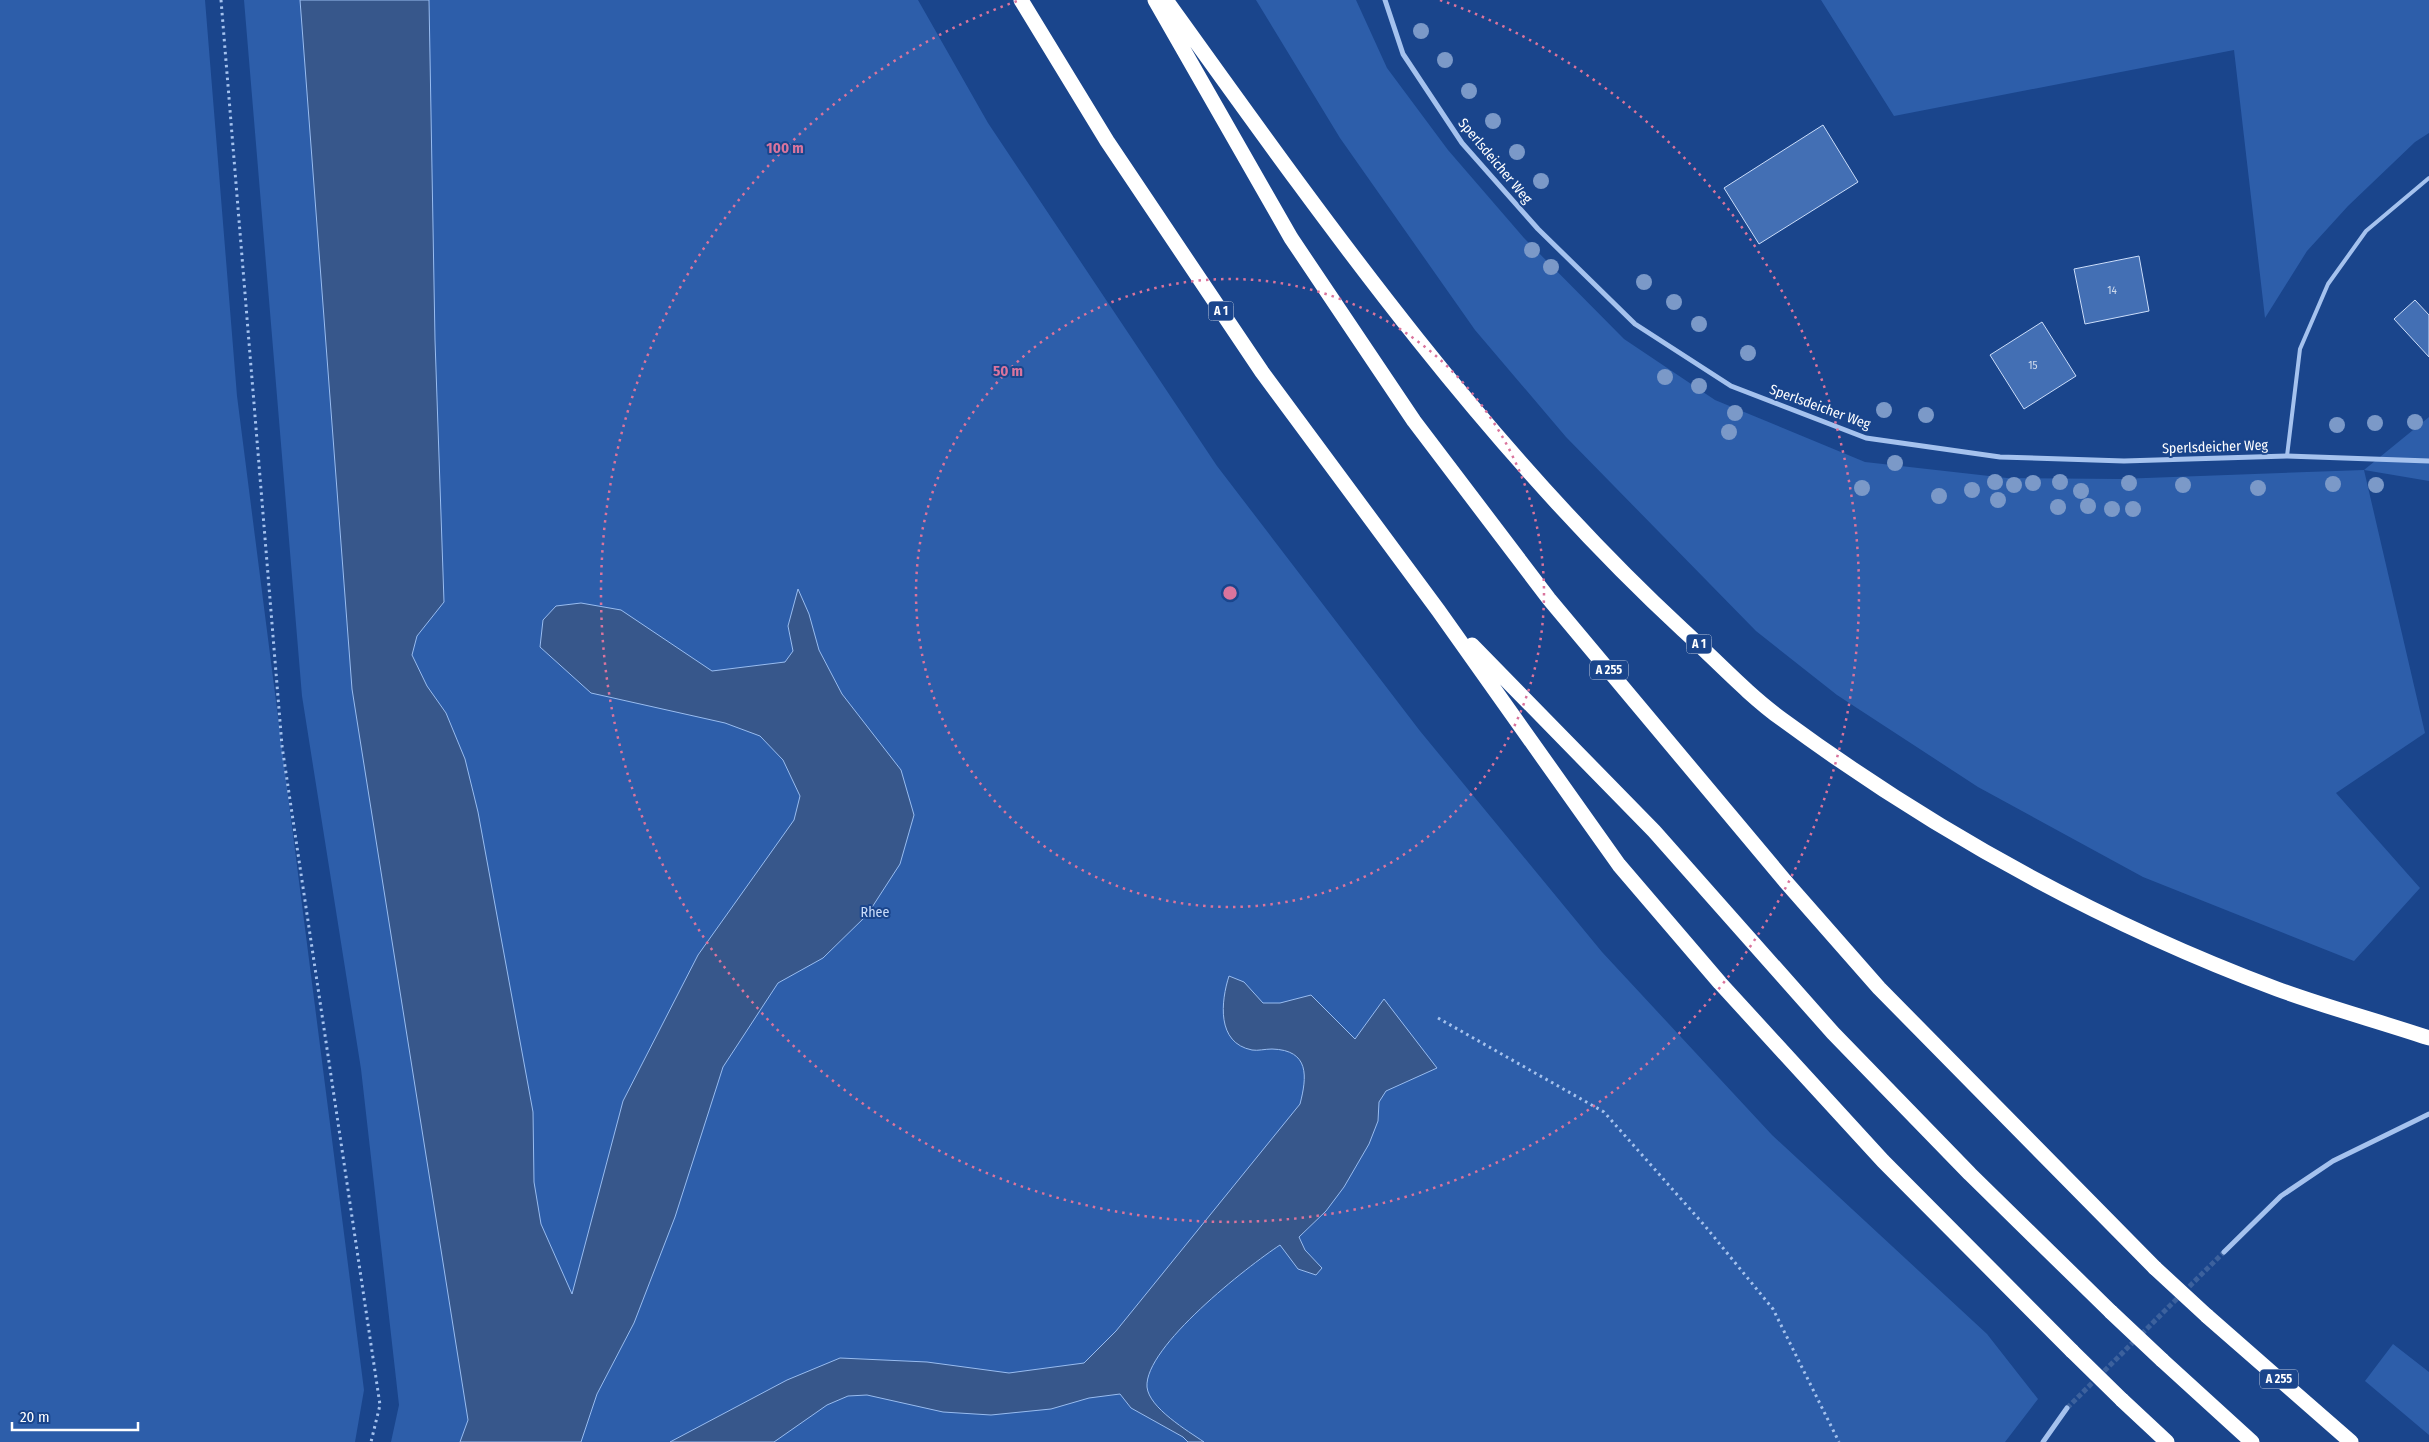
<svg xmlns="http://www.w3.org/2000/svg" width="2429" height="1442" viewBox="0 0 2429 1442" font-family="'Fira Sans Condensed',sans-serif">
  <style>
    .green { fill: #2d5eaa }
    .water { fill: #37578b; stroke: #98bcf0 }
    .building { fill: #436fb4; stroke: #cbddfa }
    .lines { fill: none; stroke-linecap: round; stroke-linejoin: round }
    .street-tunnel { stroke: #3c619d; stroke-width: 5; stroke-dasharray: 5 2.5; stroke-linecap: butt }
    .path { stroke: #a5c2ee; stroke-width: 3; stroke-dasharray: 2.5 4; stroke-linecap: butt }
    .lane { stroke: #a5c2ee; stroke-width: 4 }
    .street { stroke: #a5c2ee; stroke-width: 5 }
    .highway { stroke: #fff; stroke-width: 15 }
    .highway-bridge { stroke: #fff; stroke-width: 15 }
    .tree { fill: #7b99c8 }
    .ring { fill: none; stroke: #da749d; stroke-width: 2.5; stroke-dasharray: 2.5 5 }
    .labels { text-anchor: middle; dominant-baseline: central; stroke-width: 4; stroke-linejoin: round; paint-order: stroke }
    .number-label { font-size: 11px; fill: #d0dbec }
    .shield { fill: #1a458c; stroke: #bac7dc; stroke-width: 1 }
    .shield-label { font-size: 12px; font-weight: bold; fill: #fff }
    .street-label { font-size: 14px; fill: #fff; stroke: #1a458c }
    .park-label { font-size: 14px; fill: #cbddfa; stroke: #1a458c }
    .centre { fill: #da749d; stroke: #1a458c; stroke-width: 2.5 }
    .ring-label { font-size: 15px; text-anchor: middle; font-weight: bold; fill: #da749d; stroke: #1a458c; stroke-width: 4; stroke-linejoin: round; paint-order: stroke }
  </style>
  <rect width="100%" height="100%" fill="#1a458c"/>
  <path class="green" d="M0,0H205L237,396L364,1390L355,1442H0Z
    M244,0H918L988,123L1217,466L1420,731L1602,952L1772,1135L1987,1334L2038,1399L2005,1442H391L399,1405L361,1069L302,696Z
    M1256,0H1356L1387,68L1448,150L1524,238L1624,339L1715,400L1865,462L2007,478L2119,479L2364,470L2429,417V481L2364,470L2425,733L2336,793L2420,888L2354,961L2143,877L1978,787L1837,695L1756,631L1566,437L1475,330L1340,138Z
    M1821,0H2429V133L2415,142L2348,206L2307,251L2265,318L2234,50L1894,116Z
    M2393,1344L2429,1372V1435L2365,1381Z"/>
  <path class="water" d="M300,0H429L435,340L444,602L417,636L412,655L427,686L446,713L465,759L478,812L533,1112L534,1182L541,1224L572,1294L623,1101L698,955L794,820L800,796L783,760L760,736L725,723L591,693L540,647L543,620L556,606L581,603L621,610L712,671L785,662L793,651L788,626L798,589L809,614L819,650L842,694L901,770L914,815L900,864L867,915L823,958L778,983L723,1067L675,1217L634,1323L597,1394L581,1442H460L468,1420L352,689Z
    M1229,976L1244,982L1263,1003H1280L1311,995L1355,1039L1384,999L1437,1068L1386,1091L1379,1102L1378,1121L1369,1144L1344,1187L1326,1211L1299,1237L1305,1250L1322,1268L1316,1275L1298,1269L1280,1245C1248,1266 1144,1347 1147,1387C1149,1408 1188,1431 1204,1442H1188L1183,1437L1131,1408L1120,1394L1089,1398L1051,1409L991,1415L943,1412L867,1395L848,1396L827,1405L774,1442H670L787,1380L840,1358L927,1362L1009,1373L1084,1363L1116,1331L1300,1104C1307,1077 1310,1050 1272,1049C1265,1049 1258,1051 1252,1050C1216,1043 1221,1001 1229,976Z"/>
  <path class="building" d="M1823,125L1858,182L1759,244L1724,188Z
    M2139,256L2149,311L2085,324L2074,269Z
    M2415,300L2429,315V357L2394,319Z
    M2042,322L2076,376L2024,409L1990,355Z"/>
  <g class="lines">
    <path class="street-tunnel" d="M2067,1408L2224,1252"/>
    <path class="path" d="M221,0L282,746L380,1405L371,1442
      M1438,1018L1604,1112L1705,1226L1773,1309L1839,1442"/>
    <path class="lane" d="M2287,456L2300,349L2328,284L2366,231L2429,178"/>
    <path class="street" d="M1385,0L1403,54L1462,143L1538,229L1635,324L1731,386L1866,438L2000,457L2124,461L2287,456L2429,461
      M2224,1252L2281,1196L2333,1161L2429,1114
      M2043,1442L2067,1408"/>
    <path class="highway" d="M1021,0L1107,141L1262,372L1438,610L1619,865L1720,983L1883,1161L2072,1351
      M1155,0L1291,238L1414,421L1549,599L1785,881L1879,988L2155,1268
      M1166,0C1324,220 1483,445 1683,630C1715,659 1748,695 1783,720C1934,831 2101,923 2277,989C2326,1007 2378,1021 2429,1038
      M1472,645L1654,831L1833,1033L1970,1174L2111,1312
      M2207,1316L2351,1442
      M2162,1360L2252,1442
      M2122,1400L2167,1442"/>
    <path class="highway-bridge" d="M2155,1268L2207,1316
      M2111,1312L2162,1360
      M2072,1351L2122,1400"/>
  </g>
  <g class="tree">
    <circle cx="1421" cy="31" r="8"/>
    <circle cx="1445" cy="60" r="8"/>
    <circle cx="1469" cy="91" r="8"/>
    <circle cx="1493" cy="121" r="8"/>
    <circle cx="1517" cy="152" r="8"/>
    <circle cx="1541" cy="181" r="8"/>
    <circle cx="1532" cy="250" r="8"/>
    <circle cx="1551" cy="267" r="8"/>
    <circle cx="1644" cy="282" r="8"/>
    <circle cx="1674" cy="302" r="8"/>
    <circle cx="1699" cy="324" r="8"/>
    <circle cx="1748" cy="353" r="8"/>
    <circle cx="1665" cy="377" r="8"/>
    <circle cx="1699" cy="386" r="8"/>
    <circle cx="1884" cy="410" r="8"/>
    <circle cx="1735" cy="413" r="8"/>
    <circle cx="1926" cy="415" r="8"/>
    <circle cx="2415" cy="422" r="8"/>
    <circle cx="2375" cy="423" r="8"/>
    <circle cx="2337" cy="425" r="8"/>
    <circle cx="1729" cy="432" r="8"/>
    <circle cx="1895" cy="463" r="8"/>
    <circle cx="1995" cy="482" r="8"/>
    <circle cx="2060" cy="482" r="8"/>
    <circle cx="2033" cy="483" r="8"/>
    <circle cx="2129" cy="483" r="8"/>
    <circle cx="2333" cy="484" r="8"/>
    <circle cx="2014" cy="485" r="8"/>
    <circle cx="2183" cy="485" r="8"/>
    <circle cx="2376" cy="485" r="8"/>
    <circle cx="1862" cy="488" r="8"/>
    <circle cx="2258" cy="488" r="8"/>
    <circle cx="1972" cy="490" r="8"/>
    <circle cx="2081" cy="491" r="8"/>
    <circle cx="1939" cy="496" r="8"/>
    <circle cx="1998" cy="500" r="8"/>
    <circle cx="2088" cy="506" r="8"/>
    <circle cx="2058" cy="507" r="8"/>
    <circle cx="2112" cy="509" r="8"/>
    <circle cx="2133" cy="509" r="8"/>
  </g>
  <g class="ring">
    <circle cx="1230" cy="593" r="314"/>
    <path d="M1440 0A629 629 0 1 1 1020 0"/>
  </g>
  <g class="labels">
    <g class="number-label">
      <text x="2112" y="290">14</text>
      <text x="2033" y="365">15</text>
    </g>
    <g class="shield">
      <rect x="1208.5" y="301.5" width="25" height="19" rx="4"/>
      <rect x="1686.5" y="634.5" width="25" height="19" rx="4"/>
      <rect x="1590" y="660.5" width="38" height="19" rx="4"/>
      <rect x="2260" y="1369.5" width="38" height="19" rx="4"/>
    </g>
    <g class="shield-label">
      <text x="1221" y="311">A 1</text>
      <text x="1699" y="644">A 1</text>
      <text x="1609" y="670">A 255</text>
      <text x="2279" y="1379">A 255</text>
    </g>
    <g class="street-label">
      <text transform="translate(1495 161) rotate(50)">Sperlsdeicher Weg</text>
      <text transform="translate(1820 407) rotate(20)">Sperlsdeicher Weg</text>
      <text transform="translate(2215 447) rotate(-2)">Sperlsdeicher Weg</text>
    </g>
    <g class="park-label">
      <text x="875" y="912">Rhee</text>
    </g>
  </g>
  <circle cx="1230" cy="593" r="8" class="centre"/>
  <g class="ring-label">
    <text x="785" y="153">100 m</text>
    <text x="1008" y="376">50 m</text>
  </g>
  <path d="M12 1422v8h126v-8" fill="none" stroke="#ffffff" stroke-width="2.5"/>
  <text x="20" y="1422" font-size="15" fill="#ffffff" stroke="#1a458c" stroke-width="4" paint-order="stroke">20 m</text>
</svg>
